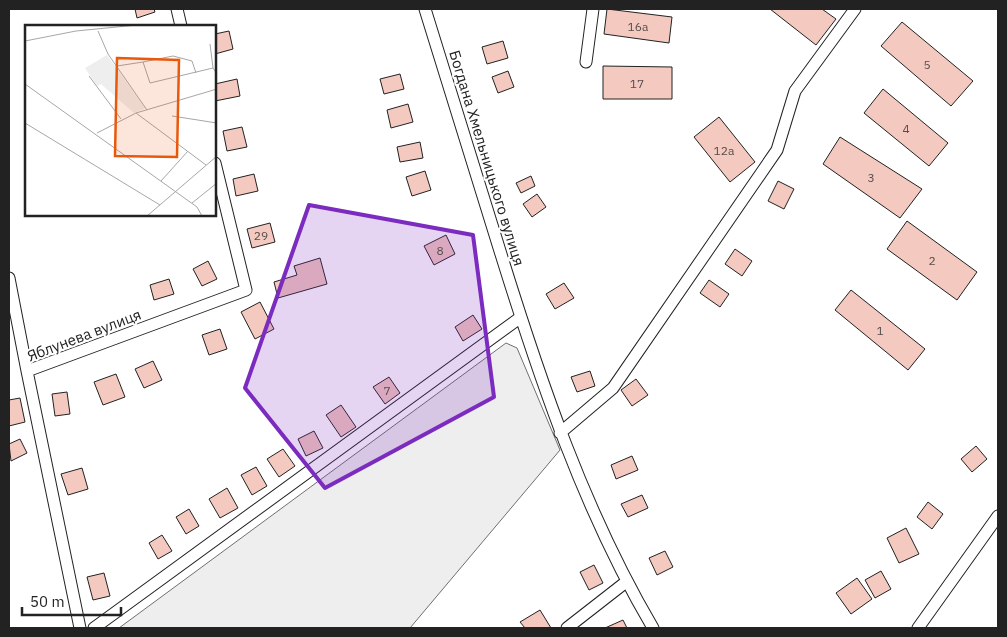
<svg xmlns="http://www.w3.org/2000/svg" width="1007" height="637" viewBox="0 0 1007 637" font-family="'IBM Plex Sans',sans-serif">
  <style>
    .green { fill: #eee; stroke: #6f6f6f }
    .building { fill: #f3c9c0; stroke: #222 }
    .lines { fill: none; stroke-linecap: round; stroke-linejoin: round }
    .minor-casing { stroke: #222; stroke-width: 13 }
    .minor { stroke: #fff; stroke-width: 11 }
    .marked { fill: #7b2cbf; fill-opacity: 0.2; stroke: #7b2cbf; stroke-width: 4; stroke-linejoin: round }
    .labels { text-anchor: middle; dominant-baseline: central; stroke-width: 4; stroke-linejoin: round; paint-order: stroke }
    .number-label { font-size: 12px; fill: #564c4a }
    .street-label { font-size: 15px; fill: #222; stroke: #fff }
    .inset-road { fill: none; stroke: #a7a7a7; stroke-width: 1 }
    .view { fill: #e8590c; fill-opacity: 0.15; stroke: #e8590c; stroke-width: 2.5 }
    .inset-edge { fill: none; stroke: #222; stroke-width: 2.5 }
  </style>
  <rect width="100%" height="100%" fill="#fff"/>
  <path class="green" d="M506,343L517,348L560,450L410,628H119Z"/>
  <path class="building" d="M135,9H154L155,12L137,18Z
    M607,9L672,17L669,43L604,34Z
    M770,9H822L836,19L816,45Z
    M902,22L973,81L951,106L881,46Z
    M229,31L233,49L215,54V34Z
    M503,41L508,58L487,64L482,47Z
    M603,66L672,67V99H603Z
    M508,71L514,87L498,93L492,77Z
    M400,74L404,89L384,94L380,79Z
    M237,79L240,96L215,101V84Z
    M883,89L948,143L929,166L864,113Z
    M408,104L413,122L391,128L387,110Z
    M719,117L755,162L730,182L694,137Z
    M242,127L247,147L227,151L223,131Z
    M840,137L922,189L900,218L823,164Z
    M420,142L423,158L400,162L397,147Z
    M425,171L431,190L412,196L406,177Z
    M254,174L258,191L236,196L233,179Z
    M531,176L535,186L521,193L516,183Z
    M778,181L794,189L784,209L768,201Z
    M537,194L546,207L532,217L523,204Z
    M907,221L977,272L957,300L887,249Z
    M270,223L275,242L252,248L247,229Z
    M446,235L455,254L434,265L424,246Z
    M735,249L752,261L742,276L725,264Z
    M320,258L327,284L278,298L274,282L297,275L294,266Z
    M208,261L217,279L202,286L193,269Z
    M169,279L174,294L154,300L150,285Z
    M709,280L729,294L720,307L700,293Z
    M564,283L574,298L555,309L546,294Z
    M851,290L925,349L908,370L835,310Z
    M260,302L274,329L255,339L241,312Z
    M473,315L482,329L463,341L455,327Z
    M220,329L227,349L209,355L202,335Z
    M153,361L162,380L144,388L135,369Z
    M590,371L595,386L577,392L571,377Z
    M116,374L125,397L103,405L94,382Z
    M389,377L400,393L385,404L373,387Z
    M636,379L648,395L632,406L621,390Z
    M67,392L70,414L55,416L52,394Z
    M20,398L25,422L9,426V400Z
    M341,405L356,427L341,437L326,415Z
    M314,431L323,448L306,456L298,439Z
    M20,439L27,453L11,461L9,444Z
    M976,446L987,459L972,472L961,459Z
    M283,449L295,466L279,477L267,459Z
    M632,456L638,470L616,479L611,465Z
    M256,467L267,486L252,495L241,475Z
    M82,468L88,489L68,495L61,474Z
    M227,488L238,508L220,518L209,499Z
    M642,495L648,508L628,517L621,504Z
    M928,502L943,514L932,529L917,517Z
    M189,509L199,526L186,534L176,517Z
    M906,528L919,554L899,563L887,538Z
    M162,535L172,551L158,559L149,543Z
    M665,551L673,567L657,575L649,558Z
    M594,565L603,583L589,590L580,572Z
    M881,571L891,589L875,598L865,580Z
    M104,573L110,596L93,600L87,577Z
    M857,578L872,599L851,614L836,593Z
    M540,610L551,628H525L520,622Z
    M623,620L627,628H605Z"/>
  <g class="lines">
    <defs>
      <path id="minor" d="M177,9L181,26
        M425,9C450,89 475,170 500,251C540,380 584,511 653,628
        M586,62L593,9
        M9,278L27,371
        M560,433L613,388L777,150L795,91L855,9
        M80,628L27,371L246,290L215,163
        M94,628L521,317
        M567,628L626,582
        M918,628L998,516"/>
    </defs>
    <use href="#minor" class="minor-casing"/>
    <use href="#minor" class="minor"/>
  </g>
  <path class="marked" d="M309,205L473,235L494,397L325,488L245,388Z"/>
  <g class="labels">
    <g class="number-label">
      <text x="638" y="26">16а</text>
      <text x="927" y="64">5</text>
      <text x="637" y="83">17</text>
      <text x="906" y="128">4</text>
      <text x="724" y="150">12а</text>
      <text x="871" y="177">3</text>
      <text x="261" y="235">29</text>
      <text x="440" y="250">8</text>
      <text x="932" y="260">2</text>
      <text x="880" y="330">1</text>
      <text x="387" y="390">7</text>
    </g>
    <g class="street-label">
      <text transform="translate(487 158) rotate(73)">Богдана Хмельницького вулиця</text>
      <text transform="translate(84 335) rotate(-21)">Яблунева вулиця</text>
    </g>
  </g>
  <g transform="translate(25 25)">
    <rect width="191" height="191" fill="#fff"/>
    <path d="M82,30L120,83L119,84L109,88L76,59L72,61L60,43Z" fill="#eee"/>
    <path class="inset-road" d="M73,6L83,29L122,85M0,16L51,6L112,0M185,19L188,43M118,37L148,31L167,36L171,48M92,41L118,37L125,58L188,43L192,49M64,51L96,94M0,59L172,182L177,191M111,88L181,140M147,91L192,98M0,98L135,180M72,108L111,88L192,64M136,156L163,126M167,178L192,158M122,191L192,131"/>
    <path class="view" d="M92,33L154,35L152,132L90,131Z"/>
    <rect width="191" height="191" class="inset-edge"/>
  </g>
  <rect width="1007" height="637" fill="none" stroke="#222222" stroke-width="20"/>
  <path d="M22 607v8h99v-8" fill="none" stroke="#222222" stroke-width="2.5"/>
  <text x="30" y="607" font-size="15" fill="#222222" stroke="#ffffff" stroke-width="4" paint-order="stroke">50 m</text>
</svg>
